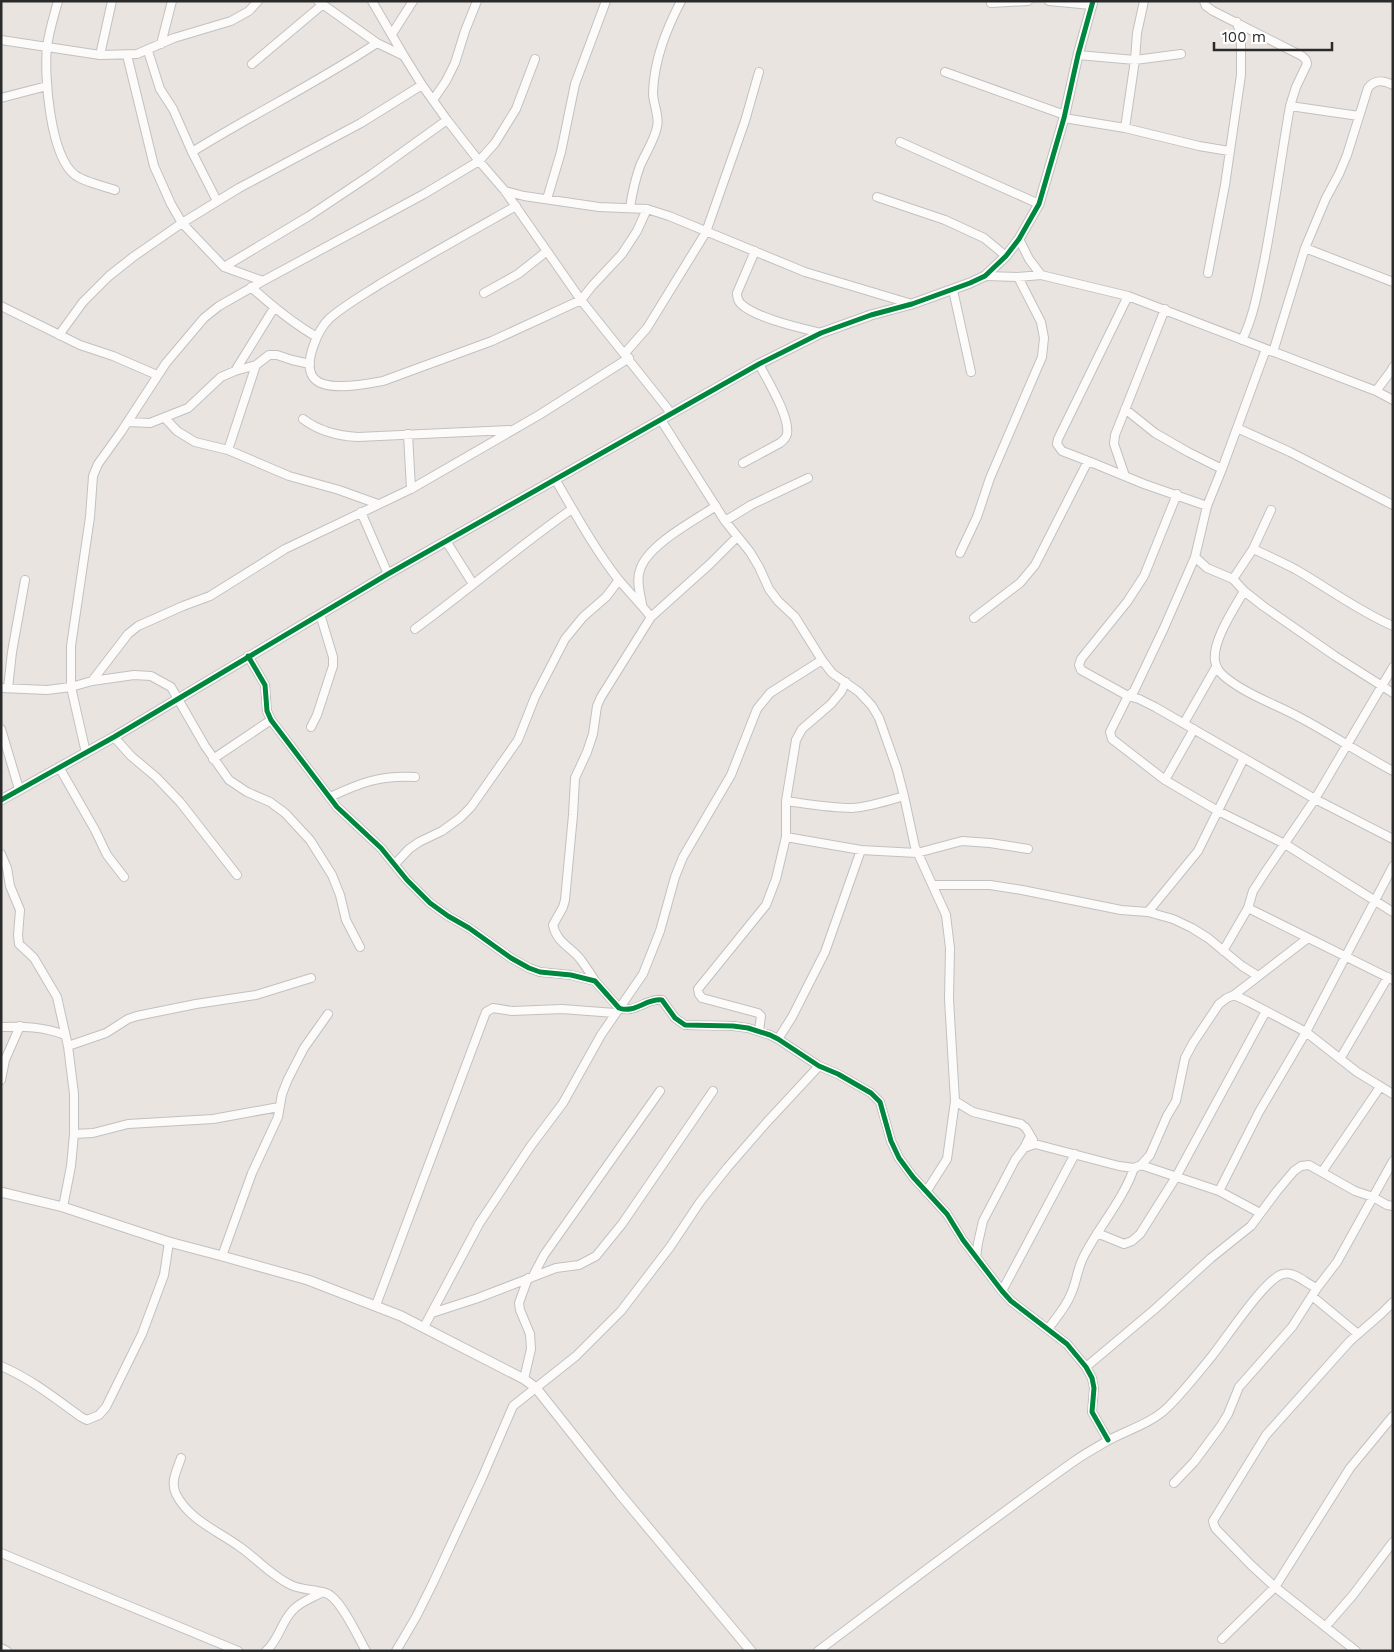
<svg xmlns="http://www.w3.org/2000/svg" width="1394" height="1652" viewBox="0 0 1394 1652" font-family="'Work Sans',sans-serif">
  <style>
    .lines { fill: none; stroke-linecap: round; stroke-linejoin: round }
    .minor-casing { stroke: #c2c1c1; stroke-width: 10 }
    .tertiary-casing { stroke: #c2c1c1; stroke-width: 11 }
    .minor { stroke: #fcfbfa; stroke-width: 8 }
    .tertiary { stroke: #fcfbfa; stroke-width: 9 }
    .cycleway-casing { stroke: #fff; stroke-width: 8 }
    .cycleway { stroke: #00873e; stroke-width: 5 }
  </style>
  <rect width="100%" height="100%" fill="#e9e4e0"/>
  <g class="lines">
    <defs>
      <path id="minor" d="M58,1C54,16 49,31 47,47C44,76 50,156 75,175C84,182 104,186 115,190
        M318,1L377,43L404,56L422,85L447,120L479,161L505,191L581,300L671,413
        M372,1L404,56
        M1049,1L1091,5
        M1204,1L1206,6L1213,11L1302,56L1306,60L1307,64L1296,87L1290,106C1281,158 1274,211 1264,262C1258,289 1254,316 1242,340
        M991,3L1028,1
        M392,34L413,1
        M1,40L100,55L137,54L174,38L231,21L249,11L258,1
        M161,44L172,1
        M148,51L160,89L173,109L192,152L217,201
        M100,55L112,1
        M127,55L154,166L171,204L182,223L224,267L263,281
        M1078,55L1135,60L1181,54
        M252,64L322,5
        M945,72L1065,115
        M1,98L47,86
        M433,100L446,81L455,63L465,31L477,1
        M1290,106L1359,116
        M1064,118L1125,128L1199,146L1229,151
        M1125,128L1135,60L1137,33L1144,1
        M900,142L1039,204
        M192,152C253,114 317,83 377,43
        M505,191L524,196L599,207L647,209L669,216L805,272L912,304
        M877,197L945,220L984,238L1006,256
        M547,199L561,152L575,84L606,1
        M516,206C470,232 425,257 380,284C363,295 345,305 330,318C318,329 303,363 313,377C324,393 367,384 383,381L492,341L581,300L592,286L622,254L637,231L647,209
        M630,208C632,194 635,180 640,166C645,154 654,141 657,127C660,117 653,104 653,93C654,60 666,30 681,1
        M1019,239L1029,259L1041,275
        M1305,248L1393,282
        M755,251L737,293C737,297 738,301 741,304C756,318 800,328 821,333
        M224,267L309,216L372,174L447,120
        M1208,273L1225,185L1241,75V38L1237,22
        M985,276L1018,277L1041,275L1128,296L1376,391L1393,400
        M251,287C272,306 292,323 317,337
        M953,290L971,372
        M484,293L518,274L547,251
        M1,306L80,345L113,356L157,375
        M59,335L83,302L109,276L133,257L182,223L239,188L361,123L422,85
        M1266,349L1222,469L1207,506L1195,557L1164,628L1134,691L1128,696L1139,699L1155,707L1315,799L1393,839
        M1273,352L1305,248L1326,198L1339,174L1347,155L1368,88C1375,79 1383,80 1393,85
        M625,353L647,328L706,232L745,121L759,72
        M235,371L274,308
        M1376,391L1391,371L1393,367
        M1125,409L1155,433L1188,452L1222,469
        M165,418L177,431L195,442L228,450L289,476L339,490L378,504
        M303,419C320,432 338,436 358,437L509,430
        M661,420L725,521L750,552L759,567L769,589L778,601L795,617L822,660L832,673L859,692L872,706L879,718L897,769L904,796L915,847L946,915L950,948L949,999L955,1101L947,1159L926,1192
        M128,422L150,423L188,408L221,377L235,371L256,365L269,355H277L292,360L310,364
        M1237,428L1290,452L1393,505
        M408,434L411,489
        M228,450L256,365
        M1088,461L1062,451L1057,444L1058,439L1128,296
        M743,463L780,443C784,440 786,438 787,434C790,416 767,380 759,364
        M1125,476L1114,444L1115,435L1165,309
        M555,479C575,513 594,548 618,579C629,592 641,604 651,617
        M1177,494L1144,576L1127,602L1081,659L1079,665L1081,670L1128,696L1110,732L1112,739L1165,780L1218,811L1285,844L1393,912
        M361,512L388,574
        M725,521L751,505L808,478
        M446,541L473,584
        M1253,549C1267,555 1281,562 1295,569C1328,588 1358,611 1393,626
        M960,553L977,517L990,478L1042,357L1044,338L1041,322L1018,277
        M1195,557L1207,568L1233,579L1244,591L1263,606L1335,656L1393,693
        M1233,579L1253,549L1271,510
        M1244,591C1234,609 1212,641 1215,661C1216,667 1220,673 1225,677C1247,695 1275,704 1299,717C1331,734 1361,754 1393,771
        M642,604C640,594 636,580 640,570C647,545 694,521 716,506
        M974,618L1020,583L1035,565L1088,461L1144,484L1207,506
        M415,629C468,590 518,547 572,509
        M248,656L265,685L267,711L271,720L337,807L381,848L407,880L430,903L448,916L469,928L511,958L529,968L540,972L571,975L595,981L619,1008C635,1014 646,998 662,1000L675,1018L685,1025L733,1026L748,1028L770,1035L778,1039L819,1066L838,1074L871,1093L880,1102L891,1141L899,1158L913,1177L947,1214L963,1240L1002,1291L1011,1301L1067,1344L1086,1367L1092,1378L1094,1388L1092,1412L1108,1440
        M92,681L128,634L138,626L183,606L210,596L285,549L411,489L539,415L629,358
        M1,688L47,690L71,687L92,681L134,675L151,676L171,687L205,746L229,780L247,792L270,802L285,813L310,840L332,875L340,895L346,920L360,947
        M8,688L12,652L25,580
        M1184,723L1216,667
        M311,727L317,715L333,666V657L320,614
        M1,729L19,789
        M114,737L131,756L156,777L180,802L237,875
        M86,753L71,687V646L90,517L93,476L98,464L121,432L166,363L204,318L219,306L263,281L424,194L479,161L495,143L516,109L535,59
        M213,759L271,720
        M59,767L95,830L107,855L124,877
        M1165,780L1194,729
        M330,797C360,783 380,775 415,777
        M786,801C808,804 830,808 852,808C869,807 887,801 904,796
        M786,837L861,850L917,853L962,841L990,843L1028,849
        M1,854L7,868L10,886L20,910L18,935L19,944L34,958L57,997L68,1046L74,1094V1134L71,1166L63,1207
        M395,864L409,849L419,842L442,831L460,818L471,807L518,740L535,697L565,639L583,617L606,597L619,580
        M933,885H990L1022,890L1121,910L1148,912L1173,919L1192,928L1208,938L1242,966L1258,976
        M1248,908L1393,980
        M1148,912L1198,851L1244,758
        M1223,951L1248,908L1253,891L1266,871L1315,799L1393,667
        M595,981C591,974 586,967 581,960C572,948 556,942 553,925L563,907L565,900L573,815L575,778L587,752L593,734L597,706L601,697L651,617L710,564L737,537
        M1234,995L1247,1001L1306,1032L1357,1072L1393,1094
        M1,1027C24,1026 44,1027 65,1035
        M759,1031L761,1016L758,1013L702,998L699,994L698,989L766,905L776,879L786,837V801L796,740L802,729L831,704L841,692L846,682
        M778,1039L792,1017L825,952L861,850
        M68,1046L106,1033L128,1019L137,1016L196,1004L256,995L311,978
        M1340,1059L1388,977
        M1,1080L5,1060L20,1026
        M955,1101L973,1112L1021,1124L1026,1128L1033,1140
        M74,1134L93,1133L128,1124L213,1119L279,1107
        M1024,1148L1035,1144L1119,1166L1134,1168L1141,1165L1150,1155L1167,1116L1176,1101L1185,1058L1193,1043L1219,1004L1227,998L1234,995L1308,938
        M1141,1165L1219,1191L1260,1213
        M1322,1172L1380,1087
        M1219,1191L1259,1112L1306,1032L1393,866
        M1097,1233L1124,1244L1132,1241L1140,1234L1176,1177L1266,1011
        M222,1256L252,1173L278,1117L282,1094L288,1079L304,1048L328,1014
        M976,1258L978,1243L983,1221L1015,1160L1024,1148L1030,1136
        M533,1276L544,1255L660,1091
        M1002,1291L1075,1154
        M1312,1296L1358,1334
        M376,1305L486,1012L493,1008L512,1011L562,1009L615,1013
        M432,1313L478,1298L556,1268L579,1265L596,1256L622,1224L713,1091
        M424,1327L479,1224L530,1147L563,1103L601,1035L643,974L660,931L675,877L683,857L731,775L757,709L770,693L822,660
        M1048,1329C1056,1318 1066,1307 1071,1294C1077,1281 1077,1268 1085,1254C1100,1225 1123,1200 1134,1168
        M1,1366C31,1379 55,1398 81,1417L87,1420L99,1415L106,1407L142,1334L164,1275L169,1242
        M1086,1367L1155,1309L1211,1258L1251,1226L1277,1191L1294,1171L1301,1166L1309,1165L1355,1191L1373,1197L1387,1205L1393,1206
        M524,1379L531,1349L530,1334L520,1310L519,1303L528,1278
        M181,1458C177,1470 170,1482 176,1494C189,1520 218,1531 240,1547C257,1559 272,1576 291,1585C303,1591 323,1589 331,1596C344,1606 358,1637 366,1651
        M1174,1483L1194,1462L1220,1427L1228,1414L1239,1387L1292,1327L1317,1288
        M1,1553L238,1651
        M1326,1626L1353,1595L1393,1542
        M1222,1639L1275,1587L1350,1468L1393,1416
        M1,1648L7,1651
        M266,1651C279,1640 281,1622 293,1610C300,1602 312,1598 321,1593
        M396,1651L416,1617L433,1583L482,1478L513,1406L576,1356L621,1311L670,1247L700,1202L727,1168L767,1122L819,1066
        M818,1651C903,1587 987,1523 1073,1462C1084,1454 1097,1447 1109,1440C1128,1430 1152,1423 1168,1407C1184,1391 1198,1373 1212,1356C1225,1340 1266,1277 1283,1274C1295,1271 1306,1284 1317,1288L1337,1262L1393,1161
        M1356,1651L1275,1587L1251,1565L1216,1529L1214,1525L1213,1521L1266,1435L1350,1341L1381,1314L1393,1302"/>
      <path id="tertiary" d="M1,800L114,737L388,574L759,364L821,333L871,315L912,304L970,283L985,276L1006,256L1019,239L1039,204L1064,118L1078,55L1093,1
        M1,1192L63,1207L169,1242L222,1256L308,1280L401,1316L524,1379L536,1388L620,1494L751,1651"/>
    </defs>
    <use href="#minor" class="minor-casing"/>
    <use href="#tertiary" class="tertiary-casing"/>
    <use href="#minor" class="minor"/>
    <use href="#tertiary" class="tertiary"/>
    <defs>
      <path id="cycleway" d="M248,656L265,685L267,711L271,720L337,807L381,848L407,880L430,903L448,916L469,928L511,958L529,968L540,972L571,975L595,981L619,1008C635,1014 646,998 662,1000L675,1018L685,1025L733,1026L748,1028L770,1035L778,1039L819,1066L838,1074L871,1093L880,1102L891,1141L899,1158L913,1177L947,1214L963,1240L1002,1291L1011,1301L1067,1344L1086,1367L1092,1378L1094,1388L1092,1412L1108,1440
        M1,800L114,737L388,574L759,364L821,333L871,315L912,304L970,283L985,276L1006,256L1019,239L1039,204L1064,118L1078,55L1093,1"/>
    </defs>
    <use href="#cycleway" class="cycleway-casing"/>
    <use href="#cycleway" class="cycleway"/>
  </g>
  <rect width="1394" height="1652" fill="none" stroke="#2a2a2a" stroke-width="5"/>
  <path d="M1214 42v8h118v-8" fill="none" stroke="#2a2a2a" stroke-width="2.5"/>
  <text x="1222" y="42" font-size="15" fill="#2a2a2a" stroke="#ffffff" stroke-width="4" paint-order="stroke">100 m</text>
</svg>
